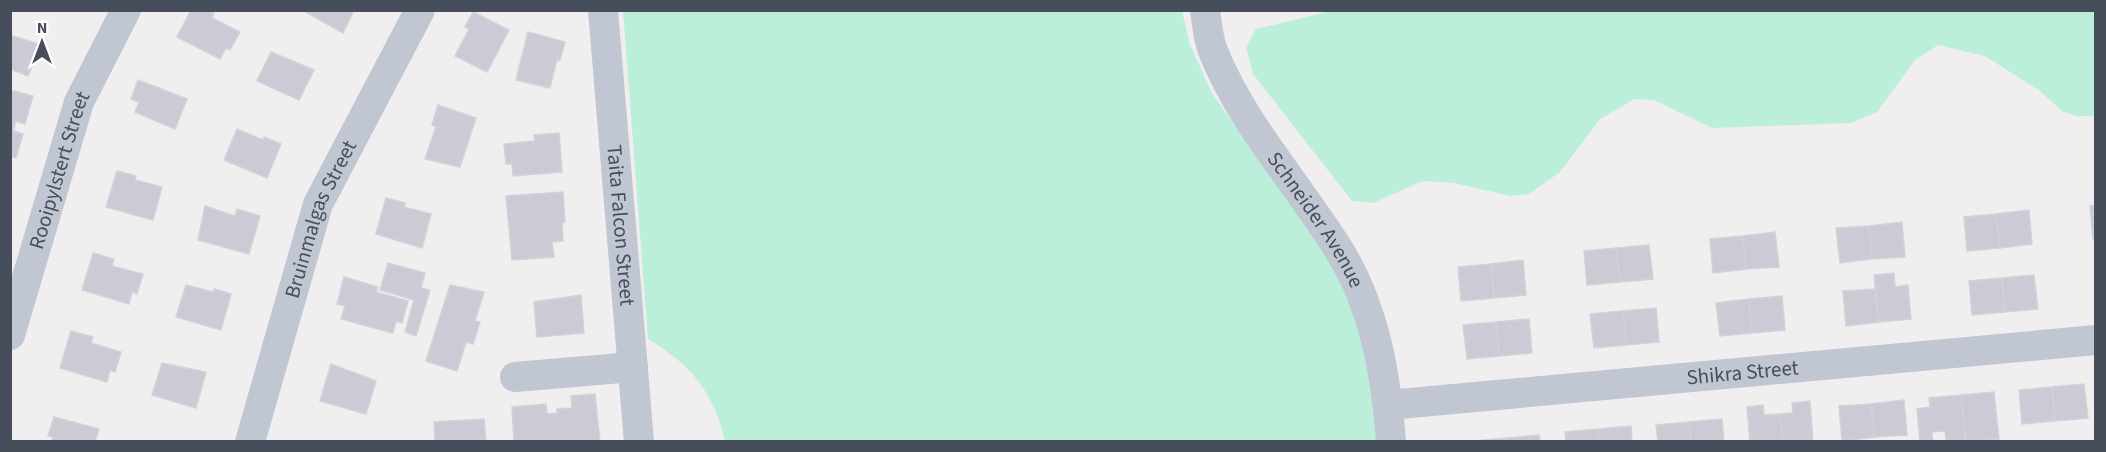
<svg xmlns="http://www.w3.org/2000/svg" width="2106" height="452" viewBox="0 0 2106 452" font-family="'Source Sans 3',sans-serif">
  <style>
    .green { fill: #bbefda }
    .building { fill: #cacbd4; stroke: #d2d2d9; stroke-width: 1.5 }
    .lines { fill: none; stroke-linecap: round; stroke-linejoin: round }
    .street { stroke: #c1c6d3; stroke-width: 30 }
    .labels { text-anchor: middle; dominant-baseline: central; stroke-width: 4.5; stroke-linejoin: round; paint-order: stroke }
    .street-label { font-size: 21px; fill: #464d5b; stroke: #fff }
  </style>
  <rect width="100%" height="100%" fill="#f0eeee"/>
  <path class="green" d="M623,11H1182L1190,45L1213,95L1327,252L1367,346L1378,441H725C713,391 692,366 648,339Z
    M1331,11H2095V116H2076L2062,111L2040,91L1985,56L1938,45L1915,60L1877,112L1851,123L1712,128L1654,100L1635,99L1600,119L1560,172L1529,194L1511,196L1454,183L1423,181L1373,203L1352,201L1253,74L1246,47L1256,29Z"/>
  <path class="building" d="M191,10H208L214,13L212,18L240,32L230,50L226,48L220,59L177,37Z
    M302,10H354L343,33Z
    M473,12L509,30L487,72L455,56L469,29L465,27Z
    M528,32L565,42L560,60L557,59L550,88L516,80Z
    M10,35L41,45L28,76L10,69Z
    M271,52L314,70L299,100L257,81Z
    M138,80L187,99L175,129L135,112L139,102L131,99Z
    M10,90L33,96L25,124L16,121L13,131L23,134L16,158L10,156Z
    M438,105L476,118L460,167L425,159L436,127L432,125Z
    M237,129L263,140L264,137L281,144L267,178L224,160Z
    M559,133L562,172L513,176L512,164H506L504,144L535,141L534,135Z
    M117,171L136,176L135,180L162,187L153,220L106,207Z
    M563,192L565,222H562L563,241L552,242L554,257L512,260L506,196Z
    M386,198L405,203L404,207L431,214L422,248L376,234Z
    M2096,205V240H2093L2090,206Z
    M205,206L235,216L237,209L260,216L249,254L198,240Z
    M2029,210L2032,244L2000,248L1996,214Z
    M1996,214L2000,248L1967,251L1964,217Z
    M1902,222L1905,257L1872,259L1869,226Z
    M1869,226L1872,259L1840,263L1836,228Z
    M1775,232L1779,267L1746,269L1743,236Z
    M1743,236L1746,269L1713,273L1710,239Z
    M1649,245L1653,279L1620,282L1616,248Z
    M1616,248L1620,282L1587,285L1584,251Z
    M93,253L114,259L112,266L143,274L137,294L132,292L129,304L82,290Z
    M1523,260L1526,295L1494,298L1491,264Z
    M388,263L425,273L421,288L430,290L416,336L405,332L414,300L380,290Z
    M1491,264L1494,298L1461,301L1458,267Z
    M1894,273L1895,287L1908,285L1911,319L1879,322L1874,275Z
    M2034,275L2038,309L2005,312L2002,278Z
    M344,277L378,287L376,292L408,301L402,323L396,321L393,333L341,319L345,306L337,304Z
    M2002,278L2005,312L1972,315L1969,281Z
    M186,285L213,292L214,289L231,294L221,330L176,317Z
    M450,285L484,292L475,321L480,322L473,344L466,342L457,371L426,361Z
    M1875,289L1879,322L1846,326L1843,291Z
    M581,295L584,333L537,337L534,302Z
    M1782,296L1785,330L1752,333L1749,299Z
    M1749,299L1752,333L1720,336L1716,303Z
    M1656,308L1659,342L1626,345L1623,311Z
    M1623,311L1626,345L1594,348L1590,314Z
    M1529,319L1532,353L1499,356L1496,322Z
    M1496,322L1499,356L1467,359L1463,325Z
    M71,331L93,337L91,343L121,352L115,372L110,370L107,382L60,368Z
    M162,363L206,372L196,408L152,395Z
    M331,364L376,381L366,414L320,401Z
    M2084,384L2088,418L2055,421L2052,387Z
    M2052,387L2055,421L2022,424L2019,390Z
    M1994,392L1999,439L1966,442L1961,395Z
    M595,394L600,442H514L512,407L546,404L547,414L557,413V409L572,408L571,396Z
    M1961,395L1966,440L1946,441L1945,431L1932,432L1933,442H1920L1917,409L1930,407L1929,398Z
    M1904,400L1907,435L1875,437L1871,404Z
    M1810,401L1813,442H1783L1780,414L1793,413L1792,403Z
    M1871,404L1875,437L1842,441L1839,406Z
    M1763,405L1764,415L1780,414L1783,442H1750L1747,407Z
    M54,417L99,429L95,442H52L53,437L48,436Z
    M484,419L486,440L435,442L434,422Z
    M1722,419L1724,442H1691L1689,422Z
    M1689,422L1691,442H1658L1656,425Z
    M1631,426L1632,442H1599L1598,429Z
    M1598,429L1599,442H1566L1565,432Z
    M1539,435L1540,442H1506V438Z
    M1506,438V442H1474V441Z"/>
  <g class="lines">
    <g class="street">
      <path id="s1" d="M603,10L639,442"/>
      <path id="s2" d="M1205,10C1207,23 1208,39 1213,51C1242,124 1298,184 1339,250C1375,308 1386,375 1391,442"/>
      <path id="s3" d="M10,335L79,102L126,10"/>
      <path d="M515,377L633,367"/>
      <path id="s4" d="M1388,405L2096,340"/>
      <path id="s5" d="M250,442L318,204L420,10"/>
    </g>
  </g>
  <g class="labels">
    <g class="street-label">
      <text stroke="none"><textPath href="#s3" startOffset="172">Rooipylstert Street</textPath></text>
      <text stroke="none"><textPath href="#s5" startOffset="234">Bruinmalgas Street</textPath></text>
      <text stroke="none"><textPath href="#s2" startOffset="240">Schneider Avenue</textPath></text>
      <text stroke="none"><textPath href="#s1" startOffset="216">Taita Falcon Street</textPath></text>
      <text stroke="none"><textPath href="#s4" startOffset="356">Shikra Street</textPath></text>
    </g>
  </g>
  <rect width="2106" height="452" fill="none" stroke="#464d5b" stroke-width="24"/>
  <g transform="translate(42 42)" stroke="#ffffff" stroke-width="4.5" paint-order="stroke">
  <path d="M0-4.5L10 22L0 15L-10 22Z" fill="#464d5b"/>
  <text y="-9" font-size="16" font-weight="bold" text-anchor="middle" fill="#464d5b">N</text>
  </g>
</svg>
